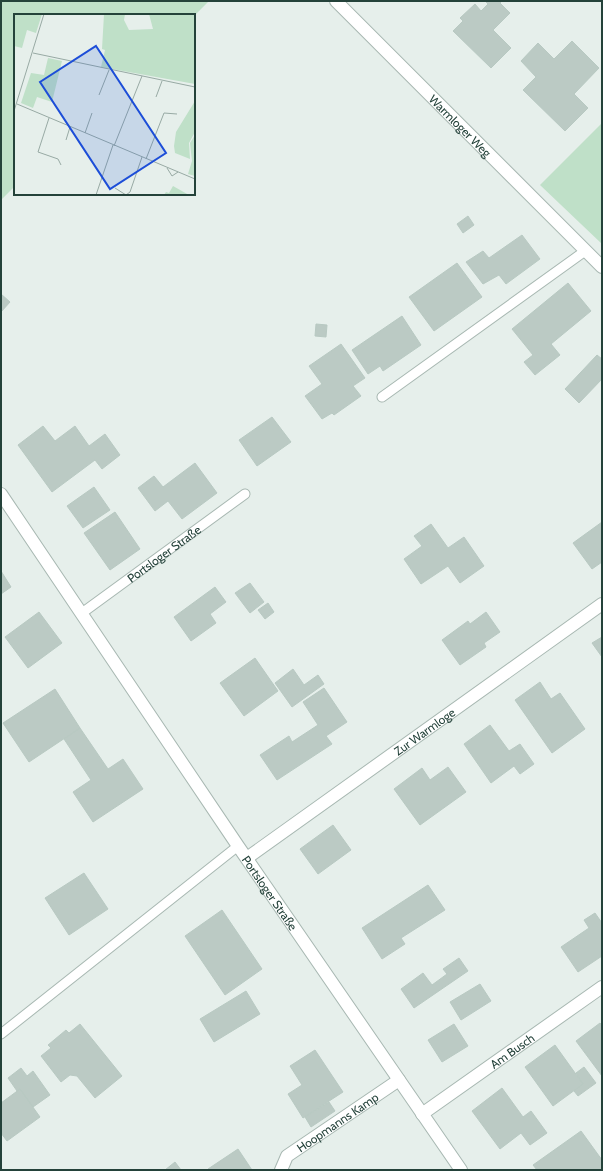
<svg xmlns="http://www.w3.org/2000/svg" width="603" height="1171" viewBox="0 0 603 1171" font-family="Cabin,sans-serif">
  <style>
    .green { fill: #bfe0c8 }
    .building { fill: #bbcac4; stroke: #b8c9c2 }
    .lines { fill: none; stroke-linecap: round; stroke-linejoin: round }
    .service-casing { stroke: #a8b8b2; stroke-width: 11 }
    .minor-casing { stroke: #a8b8b2; stroke-width: 14 }
    .service { stroke: #fff; stroke-width: 9 }
    .minor { stroke: #fff; stroke-width: 12 }
    .labels { text-anchor: middle; dominant-baseline: central; stroke-width: 4; stroke-linejoin: round; paint-order: stroke }
    .street-label { font-size: 12px; fill: #24423a; stroke: #f7fbf9 }
    .inset-road { fill: none; stroke: #98aaa4; stroke-width: 1 }
    .view { fill: #1d4ed8; fill-opacity: 0.15; stroke: #1d4ed8; stroke-width: 2 }
    .inset-edge { fill: none; stroke: #24423a; stroke-width: 2 }
  </style>
  <rect width="100%" height="100%" fill="#e6efeb"/>
  <path class="green" d="M1,1H209L194,16L15,15V186L1,200Z
    M602,123V244L540,185Z"/>
  <path class="building" d="M485,1H502L500,3L510,13L493,30L511,48L491,68L453,31L463,21L460,18L475,4L481,11L488,4Z
    M572,41L599,68L574,94L588,108L565,131L523,90L536,77L521,61L538,43L554,59Z
    M468,216L474,225L463,233L457,224Z
    M522,235L540,259L506,284L499,275L483,284L466,262L483,251L489,258Z
    M457,263L482,297L434,331L409,297Z
    M568,283L591,311L551,344L560,355L535,375L524,362L533,355L512,329Z
    M1,294L10,302L1,312Z
    M402,316L421,345L383,371L380,366L368,374L352,350Z
    M316,324L327,325L326,337L315,336Z
    M341,344L365,378L353,386L361,396L334,415L332,413L322,419L305,396L322,384L309,366Z
    M597,355L602,359V379L579,403L565,389Z
    M272,417L291,442L257,466L239,440Z
    M43,426L55,441L75,426L89,446L105,434L120,455L102,469L95,460L52,492L18,445Z
    M195,463L217,493L182,519L168,501L155,511L138,488L154,476L163,487Z
    M94,487L110,510L83,528L67,506Z
    M115,512L140,549L110,570L84,533Z
    M602,522V562L592,569L573,543Z
    M431,524L448,548L464,537L484,566L460,583L448,566L421,584L404,559L422,546L414,536Z
    M1,571L11,587L1,594Z
    M250,583L264,602L250,613L235,593Z
    M215,587L226,602L210,614L216,623L191,641L174,617Z
    M268,603L274,612L265,619L258,610Z
    M39,612L62,643L28,668L5,637Z
    M486,612L500,632L484,643L486,647L460,665L442,640L468,621L470,624Z
    M602,637V657L592,643Z
    M255,658L278,691L244,716L220,683Z
    M293,669L304,685L318,675L324,684L292,707L275,683Z
    M540,682L551,699L560,693L585,729L552,753L515,700Z
    M324,688L347,722L326,736L332,744L277,780L260,755L289,736L292,742L318,725L303,702Z
    M55,689L80,728L29,762L3,723Z
    M490,725L509,751L520,744L534,764L520,774L514,766L491,783L464,744Z
    M80,728L108,769L123,759L143,789L93,822L73,792L91,780L64,739Z
    M448,767L466,792L420,825L394,789L422,768L430,780Z
    M333,825L351,850L318,874L300,849Z
    M84,873L108,909L69,935L45,898Z
    M428,885L445,910L401,938L405,944L382,959L362,928Z
    M222,910L262,969L225,995L185,936Z
    M595,913L602,923V956L578,972L561,947L589,928L584,920Z
    M459,958L468,971L414,1008L401,989L423,973L432,985L447,974L443,969Z
    M480,984L491,1001L461,1020L450,1002Z
    M246,991L260,1014L214,1042L200,1019Z
    M600,1023L602,1025V1076L576,1041Z
    M80,1024L122,1076L95,1098L77,1076L70,1075L61,1082L41,1056L51,1048L48,1045L66,1030L69,1033Z
    M454,1024L468,1046L442,1062L428,1040Z
    M555,1045L583,1084L553,1106L525,1067Z
    M315,1050L343,1092L303,1118L288,1094L302,1085L290,1066Z
    M584,1067L596,1083L578,1096L574,1091L583,1084L576,1073Z
    M21,1068L27,1076L33,1071L50,1095L33,1107L20,1089L17,1091L8,1078Z
    M502,1088L523,1117L531,1111L547,1133L530,1145L521,1133L500,1149L472,1111Z
    M20,1089L40,1117L7,1141L1,1133V1103Z
    M329,1102L335,1111L311,1127L305,1117Z
    M581,1131L602,1160V1170H537L533,1165Z
    M238,1149L252,1170H209L208,1169Z
    M175,1162L181,1170H165Z"/>
  <g class="lines">
    <defs>
      <g id="service">
        <path d="M382,397L585,251"/>
        <path id="s1" d="M82,613L245,494"/>
        <path d="M1,1034L238,846"/>
      </g>
      <g id="minor">
        <path id="s2" d="M336,1L602,267"/>
        <path id="s3" d="M1,494L238,846L461,1170"/>
        <path id="s4" d="M247,858L602,604"/>
        <path id="s5" d="M422,1114L602,987"/>
        <path id="s6" d="M281,1170L287,1156L399,1080"/>
      </g>
    </defs>
    <use href="#service" class="service-casing"/>
    <use href="#minor" class="minor-casing"/>
    <use href="#service" class="service"/>
    <use href="#minor" class="minor"/>
  </g>
  <g class="labels">
    <g class="street-label">
      <text stroke="none"><textPath href="#s2" startOffset="176">Warmloger Weg</textPath></text>
      <text stroke="none"><textPath href="#s1" startOffset="101">Portsloger Straße</textPath></text>
      <text stroke="none"><textPath href="#s4" startOffset="218">Zur Warmloge</textPath></text>
      <text stroke="none"><textPath href="#s3" startOffset="481">Portsloger Straße</textPath></text>
      <text stroke="none"><textPath href="#s5" startOffset="110">Am Busch</textPath></text>
      <text stroke="none"><textPath href="#s6" startOffset="76">Hoopmanns Kamp</textPath></text>
    </g>
  </g>
  <g transform="translate(14 14)">
    <rect width="181" height="181" fill="#e6efeb"/>
    <path d="M0,0H28L22,19L13,16L8,34L0,32ZM90,0H111L110,6L115,16L139,15L135,0H181V70L87,53L91,36L88,35ZM34,44L48,47L38,88L23,83L19,94L7,89L17,59L30,61ZM181,87V118L175,129L176,145L161,139L160,132L162,118ZM181,121V162L174,160L178,147L176,129ZM159,172L175,181H150L152,178L155,179Z" fill="#bfe0c8"/>
    <path class="inset-road" d="M19,39L181,73M85,81L95,56M142,83L148,67M3,90L181,165M0,97L30,0M35,104L24,138L44,145L47,151M71,119L78,99M52,126L56,113M100,132L128,62M132,145L150,99L163,100M153,154L158,162L164,158M101,174L112,181L116,178L128,143M82,181L99,131"/>
    <path class="view" d="M82,32L152,139L96,175L26,68Z"/>
    <rect width="181" height="181" class="inset-edge"/>
  </g>
  <rect width="603" height="1171" fill="none" stroke="#24423a" stroke-width="4"/>
</svg>
